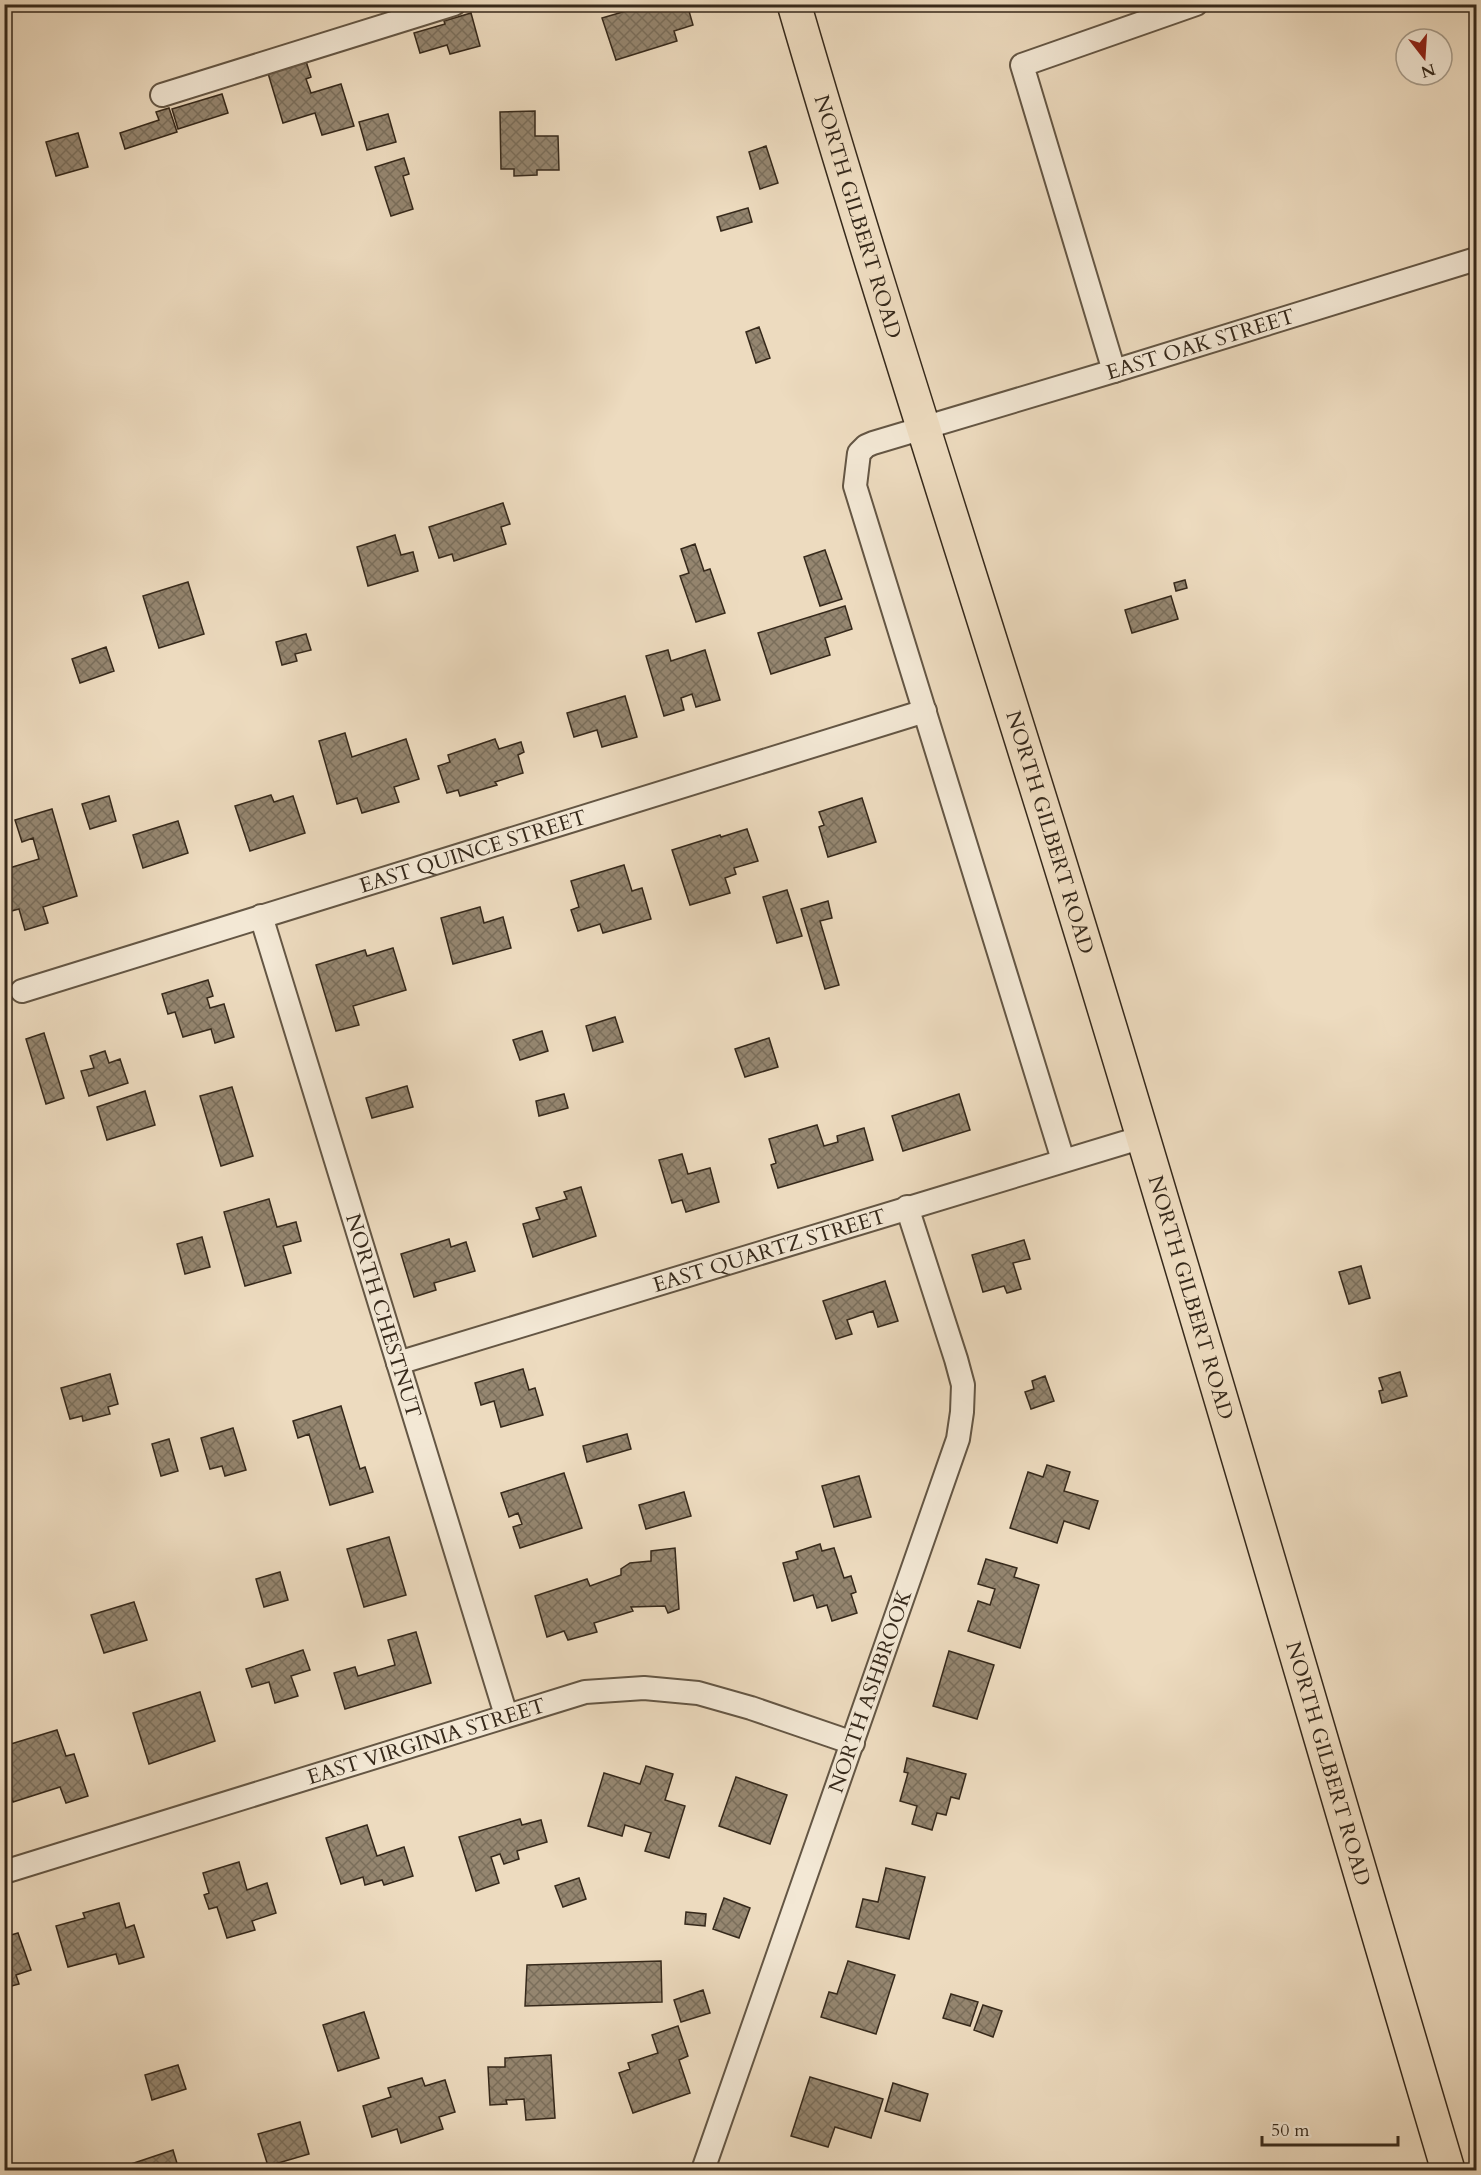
<svg xmlns="http://www.w3.org/2000/svg" width="1481" height="2175" viewBox="0 0 1481 2175" font-family="Cardo,serif">
  <style>
    .building { fill: url(#building-cross-hatch); stroke: #36291b; stroke-width: 1.5 }
    .lines { fill: none; stroke-linecap: round; stroke-linejoin: round }
    .minor-casing { stroke: #645644; stroke-width: 26 }
    .primary-casing { stroke: #36291b; stroke-width: 36 }
    .minor { stroke: #f3e8d5; stroke-width: 22 }
    .primary { stroke: #eddbbf; stroke-width: 33 }
    .labels { text-anchor: middle; dominant-baseline: central; stroke-width: 4.5; stroke-linejoin: round; paint-order: stroke }
    .street-label { font-size: 21px; fill: #36291b; stroke: #f3e8d5 }
  </style>
  <defs>
    <pattern id="building-cross-hatch" width="8" height="8" patternUnits="userSpaceOnUse" patternTransform="scale(1.5)"><rect width="8" height="8" fill="#958670"/><path d="M0 0l8 8M0 8l8-8" fill="none" stroke="#7a6e5b"/></pattern>
  </defs>
  <rect width="100%" height="100%" fill="#eddbbf"/>
  <filter id="stains"><feTurbulence type="fractalNoise" baseFrequency=".00333" numOctaves="4"/><feColorMatrix values="0 0 0 0 .2 0 0 0 0 .09 0 0 0 0 .02 0 0 0 .5 -.17"/></filter>
  <radialGradient id="worn" r=".72"><stop offset=".6" stop-color="#630" stop-opacity="0"/><stop offset="1" stop-color="#630" stop-opacity=".3"/></radialGradient>
  <path class="building" d="M631,4H687L693,25L674,31L677,41L616,60L602,18L626,11L624,7Z
    M471,13L480,46L450,54L447,45L420,53L414,33L445,24L444,21Z
    M305,58L311,77L306,79L311,93L341,84L354,126L322,135L315,113L283,123L267,70Z
    M222,94L228,113L178,129L172,109Z
    M169,108L177,132L125,149L120,133L159,120L156,112Z
    M535,111V136H558L559,170H537V175L514,176V169H501L500,112Z
    M388,114L396,142L367,150L359,122Z
    M78,133L88,167L56,176L46,142Z
    M766,146L778,183L760,189L749,152Z
    M404,158L409,174L403,176L413,209L391,216L375,167Z
    M748,208L752,222L721,231L717,217Z
    M759,327L770,358L756,363L746,332Z
    M503,503L510,524L501,527L506,544L454,561L452,554L439,558L429,527Z
    M395,535L401,555L413,552L418,571L368,586L357,547Z
    M695,544L704,571L710,569L725,613L696,622L680,576L689,573L681,549Z
    M825,550L842,599L820,606L804,557Z
    M1185,580L1187,588L1176,591L1174,583Z
    M188,582L204,634L159,648L143,596Z
    M1171,596L1178,619L1132,633L1125,610Z
    M845,606L852,629L825,638L830,655L771,674L758,633Z
    M306,634L311,650L295,654L297,661L282,665L276,642Z
    M106,647L114,671L80,683L72,659Z
    M668,650L671,661L705,650L720,700L696,707L692,694L681,698L684,710L664,716L646,656Z
    M625,696L637,737L602,747L597,730L574,737L567,713Z
    M345,733L352,757L406,739L419,779L394,787L399,802L362,813L357,798L337,804L319,741Z
    M495,739L499,749L521,742L524,752L518,755L523,773L495,782L497,785L460,796L458,790L447,793L438,766L450,762L448,755Z
    M271,795L274,802L293,796L305,833L250,851L235,806Z
    M109,796L116,821L90,829L82,804Z
    M862,798L876,842L828,857L819,827L824,825L819,812Z
    M52,809L77,896L43,907L48,923L25,930L19,909L4,913V865L6,869L39,859L33,838L22,842L15,820Z
    M178,821L188,853L143,868L133,835Z
    M747,829L758,861L734,868L736,874L725,878L730,893L690,905L672,850L720,835L721,837Z
    M624,865L632,891L642,888L651,919L603,933L600,924L578,931L571,910L579,907L571,881Z
    M787,890L802,936L777,943L763,897Z
    M828,901L832,918L820,921L839,985L825,989L801,909Z
    M480,907L484,923L503,917L511,948L453,964L441,918Z
    M393,948L406,990L353,1006L359,1025L336,1031L316,965L365,950L367,956Z
    M208,980L213,996L207,998L210,1008L224,1004L234,1037L215,1043L211,1029L183,1037L175,1012L168,1014L162,994Z
    M615,1017L623,1042L593,1051L586,1026Z
    M542,1031L548,1051L520,1060L513,1040Z
    M44,1033L64,1098L46,1104L26,1039Z
    M769,1038L778,1067L745,1077L735,1049Z
    M105,1051L109,1063L120,1059L128,1083L89,1096L81,1071L94,1068L90,1056Z
    M407,1086L413,1107L372,1118L366,1098Z
    M232,1087L253,1156L221,1166L200,1096Z
    M145,1091L155,1125L107,1140L97,1107Z
    M564,1094L568,1108L539,1116L536,1101Z
    M959,1094L970,1130L903,1151L892,1116Z
    M817,1125L824,1146L838,1142L837,1136L864,1128L873,1160L778,1188L771,1165L776,1163L769,1139Z
    M682,1154L688,1174L710,1168L719,1202L686,1212L682,1200L672,1203L659,1160Z
    M581,1187L596,1236L533,1257L523,1224L540,1219L536,1208L567,1199L564,1192Z
    M269,1199L277,1227L296,1222L301,1241L283,1246L291,1273L245,1286L224,1212Z
    M202,1237L210,1267L185,1274L177,1244Z
    M449,1239L451,1247L466,1242L475,1271L434,1283L436,1290L414,1297L401,1254Z
    M1024,1240L1030,1259L1013,1263L1021,1289L1007,1293L1004,1286L983,1292L972,1255Z
    M1361,1266L1370,1298L1349,1304L1339,1272Z
    M885,1281L898,1321L878,1327L873,1311L847,1320L852,1334L836,1339L823,1301Z
    M523,1369L529,1390L535,1388L543,1415L501,1427L494,1401L481,1405L475,1383Z
    M1400,1372L1407,1396L1382,1403L1379,1391L1383,1390L1379,1378Z
    M110,1374L118,1404L108,1407L110,1414L83,1421L82,1416L70,1419L61,1388Z
    M1045,1376L1054,1401L1031,1409L1025,1392L1034,1389L1032,1381Z
    M341,1406L360,1469L365,1467L373,1492L330,1505L309,1434L298,1438L293,1421Z
    M233,1428L246,1470L225,1476L222,1466L210,1469L201,1438Z
    M627,1434L631,1449L587,1462L583,1446Z
    M169,1439L178,1471L161,1476L152,1444Z
    M1047,1465L1070,1472L1064,1491L1098,1501L1089,1529L1064,1521L1057,1543L1010,1528L1028,1472L1043,1477Z
    M564,1473L582,1528L520,1548L513,1527L522,1524L518,1513L509,1517L501,1493Z
    M859,1476L871,1517L834,1527L822,1486Z
    M684,1492L691,1516L646,1529L639,1505Z
    M389,1537L406,1595L364,1607L347,1549Z
    M820,1544L822,1551L834,1548L844,1578L851,1576L856,1592L851,1594L857,1613L832,1621L827,1605L817,1608L813,1595L794,1601L783,1563L798,1559L796,1552Z
    M675,1548L679,1609L668,1613L665,1606L631,1607L633,1611L594,1623L597,1632L568,1640L564,1631L547,1637L535,1596L587,1579L590,1586L621,1575V1569L630,1563L651,1561V1551Z
    M986,1559L1017,1568L1014,1577L1039,1585L1020,1648L968,1631L978,1601L990,1605L995,1589L978,1584Z
    M280,1572L288,1600L264,1607L256,1579Z
    M134,1602L147,1640L104,1653L91,1615Z
    M416,1632L431,1683L345,1709L334,1673L355,1667L358,1676L395,1665L388,1640Z
    M303,1650L310,1670L291,1676L298,1696L275,1703L269,1682L252,1687L246,1669Z
    M949,1651L994,1665L977,1719L933,1706Z
    M200,1692L215,1741L149,1764L133,1713Z
    M57,1730L66,1756L74,1754L88,1796L66,1803L60,1787L13,1802L4,1775V1746Z
    M907,1758L966,1774L959,1799L951,1797L946,1815L937,1813L932,1830L912,1824L917,1806L900,1801L908,1773L904,1772Z
    M646,1766L673,1774L665,1800L685,1806L669,1858L645,1851L651,1833L625,1825L622,1836L588,1826L604,1773L640,1784Z
    M736,1777L787,1795L770,1844L719,1826Z
    M520,1819L522,1825L541,1820L547,1842L517,1851L519,1859L504,1864L500,1854L491,1857L499,1883L476,1891L459,1837Z
    M367,1825L377,1856L404,1847L413,1876L384,1885L382,1880L365,1885L363,1877L341,1884L326,1838Z
    M239,1862L247,1890L267,1883L276,1913L252,1921L255,1930L227,1938L217,1907L209,1909L204,1895L209,1893L203,1873Z
    M886,1868L925,1877L909,1939L856,1927L863,1899L878,1902Z
    M579,1878L586,1899L563,1907L555,1886Z
    M724,1898L750,1908L739,1938L713,1929Z
    M119,1903L126,1928L134,1925L144,1957L119,1964L116,1954L68,1967L56,1926L85,1918L83,1913Z
    M686,1912L706,1914L705,1926L685,1924Z
    M18,1933L31,1970L16,1975L19,1984L4,1988V1937Z
    M661,1961L662,2002L525,2006L527,1965Z
    M848,1961L895,1975L876,2034L821,2017L829,1992L837,1994Z
    M703,1990L710,2013L681,2022L674,2000Z
    M951,1994L978,2002L970,2026L943,2018Z
    M983,2005L1002,2011L993,2037L974,2030Z
    M364,2012L379,2058L338,2071L323,2025Z
    M678,2026L688,2056L679,2060L690,2093L633,2113L619,2073L630,2069L628,2063L658,2053L652,2035Z
    M4,2030L10,2047L4,2049Z
    M551,2055L555,2118L526,2120L524,2099L506,2100L507,2104L490,2105L488,2067H505V2058Z
    M178,2065L186,2089L152,2100L145,2075Z
    M810,2077L883,2099L871,2138L835,2127L828,2147L791,2136Z
    M422,2078L425,2086L445,2080L455,2112L439,2117L443,2129L401,2143L397,2129L372,2137L363,2106L391,2097L388,2088Z
    M893,2083L928,2094L920,2121L885,2111Z
    M300,2122L309,2154L268,2166L258,2134Z
    M173,2150L179,2170H120L119,2168Z"/>
  <g class="lines">
    <defs>
      <g id="minor">
        <path d="M162,95L454,4"/>
        <path d="M1114,371L1022,65L1196,4"/>
        <path id="s1" d="M261,916L506,1715"/>
        <path id="s2" d="M22,991L925,711"/>
        <path id="s3" d="M1063,1160L855,486L859,453L866,446L873,443L1114,371L1476,259"/>
        <path id="s4" d="M398,1363L1143,1137"/>
        <path id="s5" d="M4,1872L585,1692L644,1688L698,1693L751,1708L853,1743"/>
        <path id="s6" d="M703,2170L958,1439L962,1412L963,1385L956,1359L907,1207"/>
      </g>
      <g id="primary">
        <path id="s7" d="M794,4C882,306 981,605 1073,906C1202,1326 1323,1749 1448,2170"/>
      </g>
    </defs>
    <use href="#minor" class="minor-casing"/>
    <use href="#primary" class="primary-casing"/>
    <use href="#minor" class="minor"/>
    <use href="#primary" class="primary"/>
  </g>
  <g class="labels">
    <g class="street-label">
      <text stroke="none"><textPath href="#s7" startOffset="222">NORTH GILBERT ROAD</textPath></text>
      <text stroke="none"><textPath href="#s3" startOffset="1098">EAST OAK STREET</textPath></text>
      <text stroke="none"><textPath href="#s7" startOffset="867">NORTH GILBERT ROAD</textPath></text>
      <text stroke="none"><textPath href="#s2" startOffset="472">EAST QUINCE STREET</textPath></text>
      <text stroke="none"><textPath href="#s4" startOffset="388">EAST QUARTZ STREET</textPath></text>
      <text stroke="none"><textPath href="#s7" startOffset="1353">NORTH GILBERT ROAD</textPath></text>
      <text stroke="none"><textPath href="#s1" startOffset="418">NORTH CHESTNUT</textPath></text>
      <text stroke="none"><textPath href="#s6" startOffset="507">NORTH ASHBROOK</textPath></text>
      <text stroke="none"><textPath href="#s5" startOffset="442">EAST VIRGINIA STREET</textPath></text>
      <text stroke="none"><textPath href="#s7" startOffset="1839">NORTH GILBERT ROAD</textPath></text>
    </g>
  </g>
  <rect width="1481" height="2175" fill="none" stroke="#eddbbf" stroke-width="24"/>
  <rect x="6" y="6" width="1469" height="2163" fill="none" stroke="#36291b" stroke-width="3"/>
  <rect x="12" y="12" width="1457" height="2151" fill="none" stroke="#36291b" stroke-width="1.5"/>
  <g transform="translate(1424 57) rotate(163)"><circle r="28" fill="#f3e8d5" stroke="#a79c8b" stroke-width="1.5"/>
  <path d="M0-4.5L10 22L0 15L-10 22Z" fill="#8f2418"/>
  <text y="-9" font-size="16" font-weight="bold" text-anchor="middle" fill="#36291b">N</text>
  </g>
  <path d="M1262 2136v9h136v-9" fill="none" stroke="#36291b" stroke-width="3"/>
  <text x="1271" y="2136" font-size="18" fill="#36291b" stroke="#f3e8d5" stroke-width="4.5" paint-order="stroke">50 m</text>
  <rect width="100%" height="100%" filter="url(#stains)"/>
  <rect width="100%" height="100%" fill="url(#worn)"/>
</svg>
